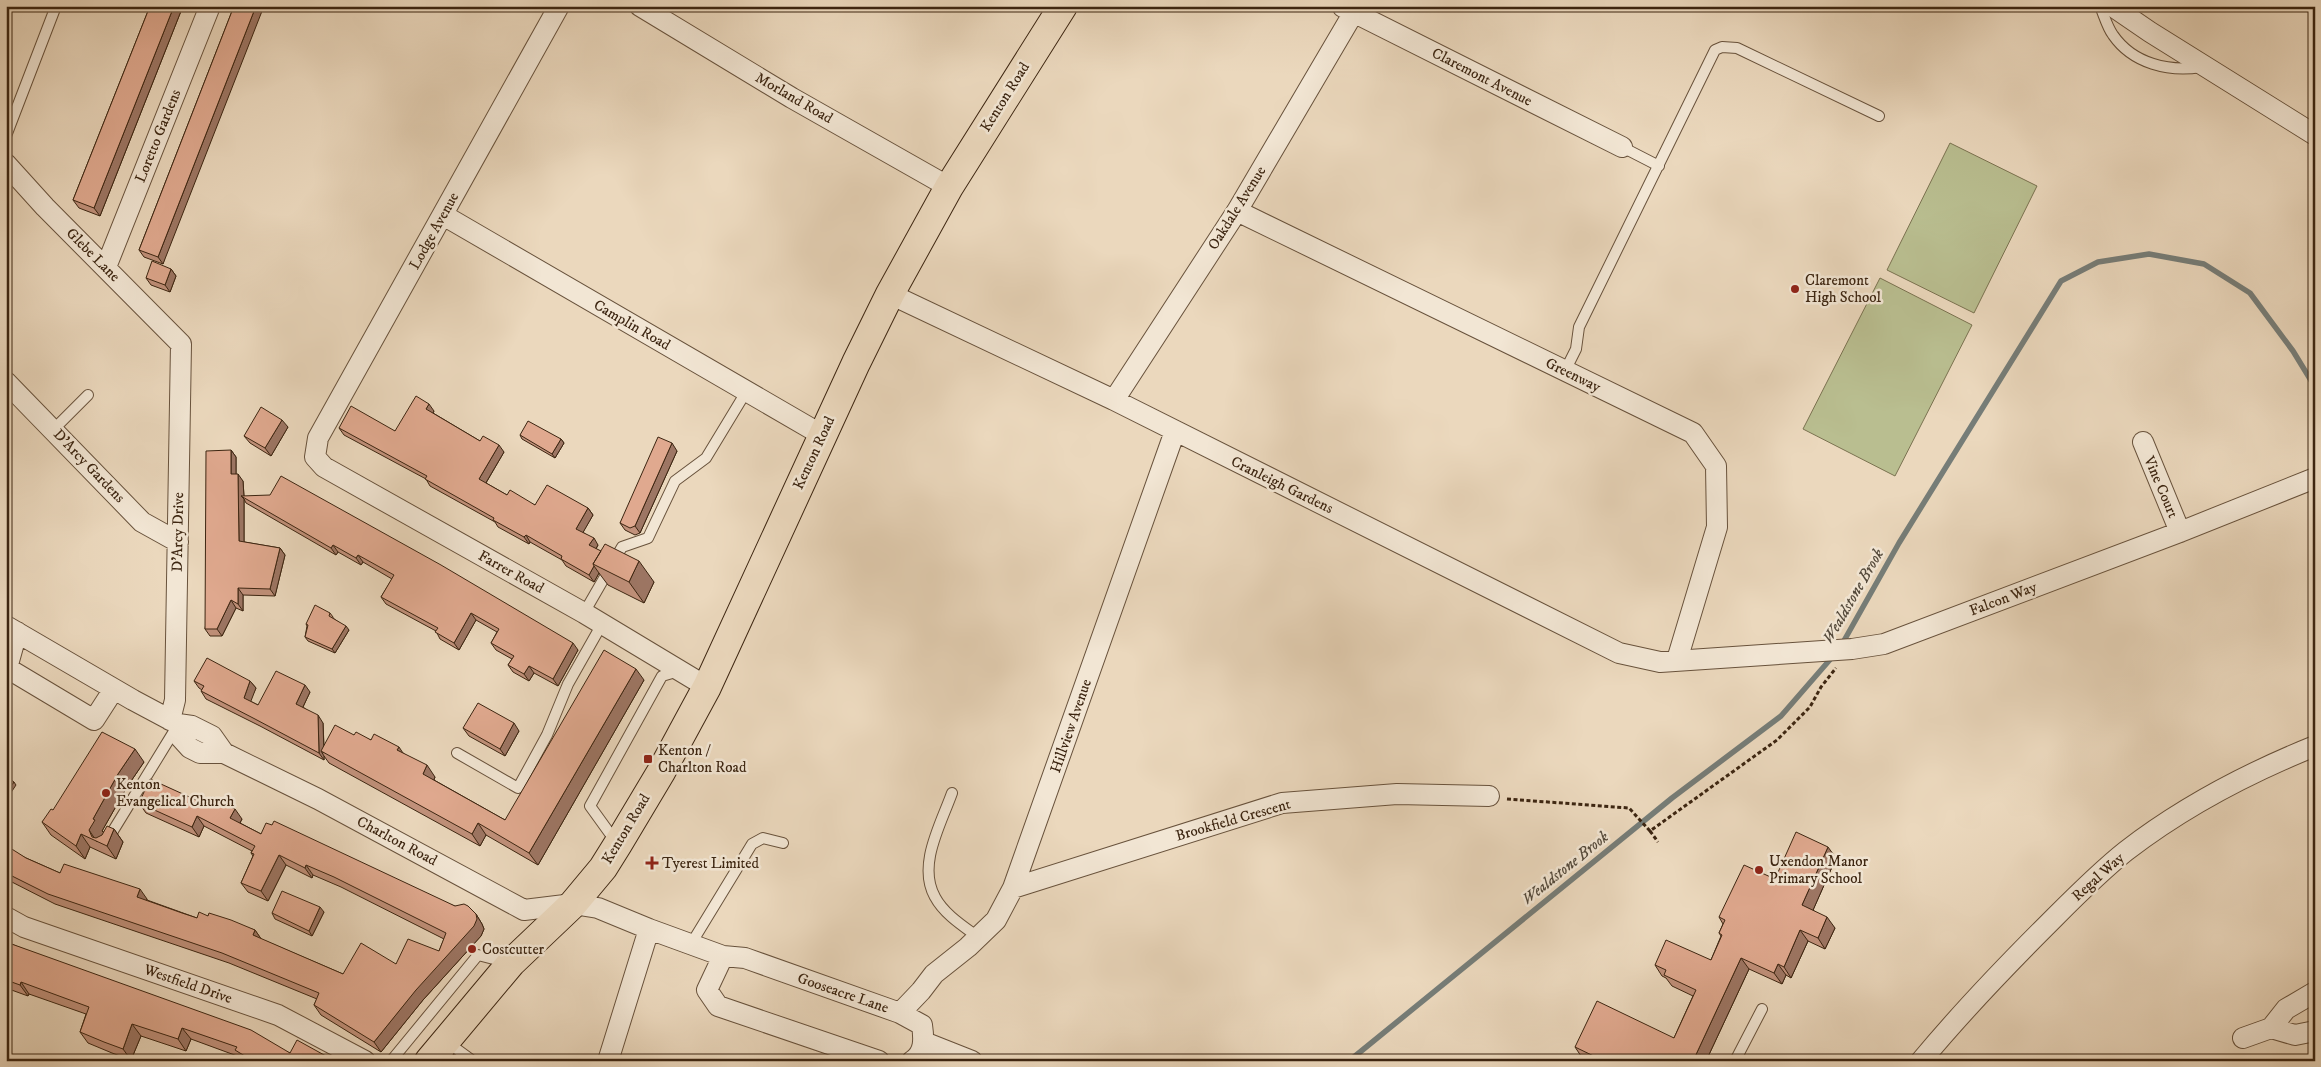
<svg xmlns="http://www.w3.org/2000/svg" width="2321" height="1067" viewBox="0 0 2321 1067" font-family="'IM FELL DW Pica',serif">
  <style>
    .green { fill: #b9be90; stroke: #7a7250 }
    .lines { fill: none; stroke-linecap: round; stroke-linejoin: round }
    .stream { stroke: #767d78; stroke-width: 5.5 }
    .service-casing { stroke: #68523c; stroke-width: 12 }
    .minor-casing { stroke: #68523c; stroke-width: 22 }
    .primary-casing { stroke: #3c2511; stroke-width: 30 }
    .path { stroke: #3c2511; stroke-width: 3; stroke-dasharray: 4 2.5; stroke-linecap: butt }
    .service { stroke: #f2e6d4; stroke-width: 10 }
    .minor { stroke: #f2e6d4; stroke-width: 20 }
    .primary { stroke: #ebd8bd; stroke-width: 28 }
    .wall { fill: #c1917b; stroke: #3c2511 }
    .shaded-wall { fill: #9d7664; stroke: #3c2511 }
    .building { fill: #e0a98f; stroke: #3c2511 }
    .poi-dot { fill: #8f2418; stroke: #f2e6d4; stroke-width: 2 }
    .labels { text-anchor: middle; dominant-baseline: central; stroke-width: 5; stroke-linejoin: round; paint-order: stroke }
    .street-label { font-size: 15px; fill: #3c2511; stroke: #f2e6d4 }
    .poi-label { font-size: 15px; fill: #3c2511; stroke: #f2e6d4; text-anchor: start }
    .water-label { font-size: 16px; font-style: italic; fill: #544a3c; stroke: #f2e6d4 }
  </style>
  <rect width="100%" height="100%" fill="#ebd8bd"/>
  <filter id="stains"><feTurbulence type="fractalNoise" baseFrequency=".004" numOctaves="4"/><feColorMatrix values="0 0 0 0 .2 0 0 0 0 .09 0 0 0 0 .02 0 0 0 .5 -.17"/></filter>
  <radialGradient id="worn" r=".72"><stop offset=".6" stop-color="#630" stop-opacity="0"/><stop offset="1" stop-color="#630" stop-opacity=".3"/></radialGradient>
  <path class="green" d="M1950,143L2037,186L1974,313L1887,270Z
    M1880,278L1972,325L1895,476L1803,429Z"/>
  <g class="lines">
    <path class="stream" d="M1841,646L1899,543L2061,281L2098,262L2149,254L2204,264L2250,293L2293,351L2315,387
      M1349,1061L1672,798L1781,716L1834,655"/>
    <defs>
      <path id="service" d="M2100,6C2104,15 2107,27 2113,35C2133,64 2169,72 2201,67
        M6,136L56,6
        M1622,147L1659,166
        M1565,371L1576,349L1579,327L1715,50L1722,47L1737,48L1879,116
        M53,430L88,395
        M584,613L622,547L648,538L675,481L706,458L746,392
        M457,753L518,788L547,735L568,684L602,624
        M952,793C941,824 917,865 935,897C944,914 963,926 978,937
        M108,839L176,728
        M616,842L590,806L662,676L679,671
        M691,944L752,844L763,838L783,843
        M447,1042L473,1061
        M391,1061L478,955L509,963
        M1735,1061L1762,1009"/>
      <path id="minor" d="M559,6L318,438L315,457L324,467L584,613L707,687
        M640,6L792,98L949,187
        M2112,6L2150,32L2315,135
        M1343,7L1622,147
        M6,164L45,207L181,344L175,700L170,720
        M1237,211L1693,433L1716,466L1717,527L1677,660
        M443,215L822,435
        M106,267L210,6
        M890,294L1114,400L1619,653L1660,662L1852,649L1884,644L2180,532L2315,478
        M6,382L142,522L178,542
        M1114,400L1237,211L1354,12
        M2143,442L2180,532
        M6,626L133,700L178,724L192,726L212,736L224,753
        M17,632L7,668L94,720L114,689
        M178,724L180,737L190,748L200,753H224L318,799L524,910L573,904L598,908L649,929L723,956L745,958L900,1013L922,1025C924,1039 925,1053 912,1061
        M1013,888L1282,803L1397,794L1489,796
        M6,917L24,927L278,1015L365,1061
        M723,956L707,990L718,1006L879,1061
        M900,1013L921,991L934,974L968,947L996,920L1013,888L1175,431
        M2271,1028L2295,1035L2315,1031
        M2243,1038L2271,1028L2286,1009L2315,992
        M924,1042L972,1061
        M608,1061L649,929
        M1921,1061C1960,1014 2002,970 2045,927C2071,901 2097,874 2126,851C2183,807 2248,773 2315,746"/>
      <path id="primary" d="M429,1061L511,963L573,904L603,868L618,844L661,772L707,687L856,363L890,294L949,187L1063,6"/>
    </defs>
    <use href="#service" class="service-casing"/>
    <use href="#minor" class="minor-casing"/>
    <use href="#primary" class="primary-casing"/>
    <path class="path" d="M1507,799L1629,808L1650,831L1777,740L1810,707L1821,687L1836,668
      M1650,831L1658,842"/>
    <use href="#service" class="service"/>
    <use href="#minor" class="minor"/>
    <use href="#primary" class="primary"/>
  </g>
  <path class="wall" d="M150,6H183L100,216L79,208L73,200Z
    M234,6L163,264L144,257L139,250Z
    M171,269L176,276L170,292L151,285L146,278Z
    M434,411L433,413L480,441L504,452L486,483L507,495L535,505L588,508L593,515L583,532L598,545L596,549L654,582L644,603L608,585L599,573L594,582L566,566L562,560L530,542L529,544L498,527L495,522L430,486L426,479L344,435L339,428L395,431Z
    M288,427L271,456L250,443L244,436Z
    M520,435L561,439L564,443L555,458L522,439Z
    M231,450L236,457V474L243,481L244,496L578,650L558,686L534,673L529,681L513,672L508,665L512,659L496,650L491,643L497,632L476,620L459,650L440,639L436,631L386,604L381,597L392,579L363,562L361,565L338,552L336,555L246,503L244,499V542L280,548L285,555L275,596L243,595V611L236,608L222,636H210L205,629Z
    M677,451L640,533L635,535L625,530L620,523Z
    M330,613L333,617V618L349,630L335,653L308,641L305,637L307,626L306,624Z
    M644,680L538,865L486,835L480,846L329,763L324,756V760L260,726L206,699L201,691L202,690L199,688L194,681H250L256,688L250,701L258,705L310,692L303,707L323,723L324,746L354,735L371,740L403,753L435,777L434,780L505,820Z
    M463,728L519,731L505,756L469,736Z
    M144,762L127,787L102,831L103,832L114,829L123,842L116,859L90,847L85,859L51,835L42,822L53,810Z
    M139,803L207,805L242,819L240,823L261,834L476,914L482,924L484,929L481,936L423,1000L381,1052L321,1015L314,1005L317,999L229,963L55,904L6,879V848L26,858L60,873L147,899V900L197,918L208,916L255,930L261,939L343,974L396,964L439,951L444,939L341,887L313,875L312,878L286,865L268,901L248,892L241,883L253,856L251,853L252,851L204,826L199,837L146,813Z
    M1836,858L1813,910L1835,928L1825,949L1808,941L1791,978L1786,975L1782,984L1749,969L1706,1061H1588L1583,1059L1575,1047L1674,1038L1693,996L1672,986L1666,978L1662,976L1655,965L1711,960L1721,936L1719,933L1723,924L1719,917L1775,879Z
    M324,912L312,936L275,919L272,913Z
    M6,942L290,1053L335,1061H242L240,1057L191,1039L186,1051L141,1036L131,1060L112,1053L88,1043L80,1032L86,1014L29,994L28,996L6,988Z"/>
  <path class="shaded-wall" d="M174,6H183L100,216L94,208Z
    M256,6H264L163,264L158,257Z
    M171,269L176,276L170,292L165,285Z
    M429,404L434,411L431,416L426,409Z
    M282,420L288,427L271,456L265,448Z
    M561,439L564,443L555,458L552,454Z
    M672,443L677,451L640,533L635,526Z
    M499,445L504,452L484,486L479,479Z
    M231,450L236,457V481L231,474Z
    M238,474L243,481L244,497L241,496L244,499V548L239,541Z
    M588,508L593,515L581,536L576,529Z
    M526,535L530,542L529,544L524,537Z
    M594,538L598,545L594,552L589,545Z
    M333,545L338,552L336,555L331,548Z
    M280,548L285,555L275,596L270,589Z
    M358,555L363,562L361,565L356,558Z
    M639,561L654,582L644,603L629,582Z
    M594,566L599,573L594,582L589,575Z
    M238,588L243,595V611L238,604Z
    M231,600L236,608L222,636L217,629Z
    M471,613L476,620L459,650L454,643Z
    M346,626L349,630L335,653L332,649Z
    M573,643L578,650L558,686L553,679Z
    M529,666L534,673L529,681L524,674Z
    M636,669L644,680L538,865L529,853Z
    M250,681L256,688L249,706L244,698Z
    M305,685L310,692L301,711L296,704Z
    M318,715L323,723L324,753L321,751L324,756V760L319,753Z
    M514,723L519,731L505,756L500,749Z
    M399,747L407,759L397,750Z
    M135,749L144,762L127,787L102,831L104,833L97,842L89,830L93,819L118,774Z
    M427,765L435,777L431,786L423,774Z
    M14,782L16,785L8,797L6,794V792Z
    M235,809L242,819L237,828L230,818Z
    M197,816L204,826L199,837L192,827Z
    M478,823L486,835L480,846L472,834Z
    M114,829L123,842L116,859L107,846Z
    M81,834L90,847L85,859L76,846Z
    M1828,847L1836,858L1810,917L1802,905Z
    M279,855L286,865L268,901L261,891Z
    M306,865L313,875L312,878L305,868Z
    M140,889L147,899L144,907L137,897Z
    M320,907L324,912L312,936L309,931Z
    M476,914L482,924L484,929L481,936L423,1000L381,1052L374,1042Z
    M1827,917L1835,928L1825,949L1818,938Z
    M255,930L262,940L253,935Z
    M1800,930L1808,941L1791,978L1784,967Z
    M1741,958L1749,969L1706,1061H1693Z
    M1778,964L1786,975L1782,984L1774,973Z
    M21,982L29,994L28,996L20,985Z
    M132,1024L141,1036L131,1060L123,1049Z
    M182,1028L191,1039L186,1051L178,1039Z"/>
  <path class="building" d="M150,6H174L94,208L73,200Z
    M234,6H256L158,257L139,250Z
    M152,261L171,269L165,285L146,278Z
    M416,396L429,404L426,409L480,441L483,436L499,445L479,479L507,495L510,490L535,505L547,485L588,508L576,529L594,538L589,545L601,551L593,564L594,566L589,575L561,559L562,556L526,535L524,537L493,520L494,518L425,479L427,476L339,428L351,406L395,431Z
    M261,407L282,420L265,448L244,436Z
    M528,421L561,439L552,454L520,435Z
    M658,437L672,443L635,526L630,528L620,523Z
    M231,450V474H238L239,541L280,548L270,589L238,588V604L231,600L217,629H205L206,451Z
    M281,476L441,565L573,643L553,679L529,666L524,674L508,665L514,656L491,643L499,629L471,613L454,643L435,632L438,628L381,597L394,575L358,555L356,558L333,545L331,548L241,496L270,495Z
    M605,544L639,561L629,582L593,564Z
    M315,605L330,613L329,616L346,626L332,649L305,637L308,625L306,624Z
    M604,650L636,669L529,853L478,823L472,834L321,751L335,725L354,735L356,732L371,740L374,734L399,747L397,750L427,765L423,774L505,820Z
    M207,658L250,681L244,698L258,705L276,671L305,685L296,704L318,715L319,753L255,719L201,691L204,686L194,681Z
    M478,703L514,723L500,749L463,728Z
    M102,732L135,749L118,774L93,819L95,820L89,830L92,837L96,838L102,835L107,826L114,829L107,846L81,834L76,846L42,822L51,809L53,810Z
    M6,776L14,782L6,792Z
    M150,779L207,805L211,797L235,809L230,818L261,834L266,823L272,825L274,821L455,906L464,904L468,906L476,914L477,919L474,926L416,990L374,1042L314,1005L319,993L222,953L48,894L6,873V848L7,846L26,858L60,873L64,864L140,889L137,897L182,913L197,918L199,912L208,916L209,913L231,920L255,930L253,935L343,974L361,943L396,964L408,939L439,951L446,933L334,877L306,865L305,868L279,855L261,891L241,883L254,854L251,853L255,846L197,816L192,827L139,803Z
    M1796,832L1828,847L1802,905L1827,917L1818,938L1800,930L1784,967L1778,964L1774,973L1741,958L1693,1061H1604L1575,1047L1597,1001L1674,1038L1696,990L1664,975L1666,970L1655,965L1666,940L1711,960L1722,935L1719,933L1725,920L1719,917L1744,865L1775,879Z
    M282,891L320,907L309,931L272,913Z
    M6,942L251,1030L290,1053L297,1040L335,1061H253L235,1050L237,1047L182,1028L178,1039L132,1024L123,1049L104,1042L80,1032L89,1007L21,982L20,985L6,980Z"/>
  <g class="poi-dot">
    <circle cx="1795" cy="289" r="5"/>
    <rect x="643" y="754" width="10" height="10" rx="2.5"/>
    <circle cx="106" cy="793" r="5"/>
    <path d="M649.5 855.5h5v5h5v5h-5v5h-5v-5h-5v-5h5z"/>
    <circle cx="1759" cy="870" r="5"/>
    <circle cx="472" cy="949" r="5"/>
  </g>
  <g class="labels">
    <g class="street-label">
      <text transform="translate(1482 77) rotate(27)">Claremont Avenue</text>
      <text transform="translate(1005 97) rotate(-58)">Kenton Road</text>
      <text transform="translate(794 98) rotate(30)">Morland Road</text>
      <text transform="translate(158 136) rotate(-68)">Loretto Gardens</text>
      <text transform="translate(1237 208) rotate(-58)">Oakdale Avenue</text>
      <text transform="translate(434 231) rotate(-61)">Lodge Avenue</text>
      <text transform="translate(93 255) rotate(45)">Glebe Lane</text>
      <text transform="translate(632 325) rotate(30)">Camplin Road</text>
      <text transform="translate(1573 375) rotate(26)">Greenway</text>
      <text transform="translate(814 453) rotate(-65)">Kenton Road</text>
      <text transform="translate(89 466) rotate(46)">D'Arcy Gardens</text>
      <text transform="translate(1282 485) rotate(26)">Cranleigh Gardens</text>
      <text transform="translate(2161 487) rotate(67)">Vine Court</text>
      <text transform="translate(178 532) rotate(-89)">D'Arcy Drive</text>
      <text transform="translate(511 572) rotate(29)">Farrer Road</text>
      <text transform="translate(2003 599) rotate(-21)">Falcon Way</text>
      <text transform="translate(1071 726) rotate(-71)">Hillview Avenue</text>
      <text transform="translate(1233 820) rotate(-16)">Brookfield Crescent</text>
      <text transform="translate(626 829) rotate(-59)">Kenton Road</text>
      <text transform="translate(397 841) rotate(28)">Charlton Road</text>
      <text transform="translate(2098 877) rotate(-42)">Regal Way</text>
      <text transform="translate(188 984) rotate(19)">Westfield Drive</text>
      <text transform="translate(843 993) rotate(19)">Gooseacre Lane</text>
    </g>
    <g class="poi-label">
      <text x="1805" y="280">Claremont<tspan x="1805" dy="17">High School</tspan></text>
      <text x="658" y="750">Kenton /<tspan x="658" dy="17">Charlton Road</tspan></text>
      <text x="116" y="784">Kenton<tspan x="116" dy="17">Evangelical Church</tspan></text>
      <text x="1769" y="861">Uxendon Manor<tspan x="1769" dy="17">Primary School</tspan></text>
      <text x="662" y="863">Tyerest Limited</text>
      <text x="482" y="949">Costcutter</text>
    </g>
    <g class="water-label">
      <text transform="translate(1853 596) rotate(-60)">Wealdstone Brook</text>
      <text transform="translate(1565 868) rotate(-39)">Wealdstone Brook</text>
    </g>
  </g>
  <rect width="2321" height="1067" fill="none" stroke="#ebd8bd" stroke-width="25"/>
  <rect x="8" y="8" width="2306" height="1052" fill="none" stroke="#3c2511" stroke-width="2.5"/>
  <rect x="12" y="12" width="2296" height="1042" fill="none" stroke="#3c2511"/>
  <rect width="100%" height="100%" filter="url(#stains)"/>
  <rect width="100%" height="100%" fill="url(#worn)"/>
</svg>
